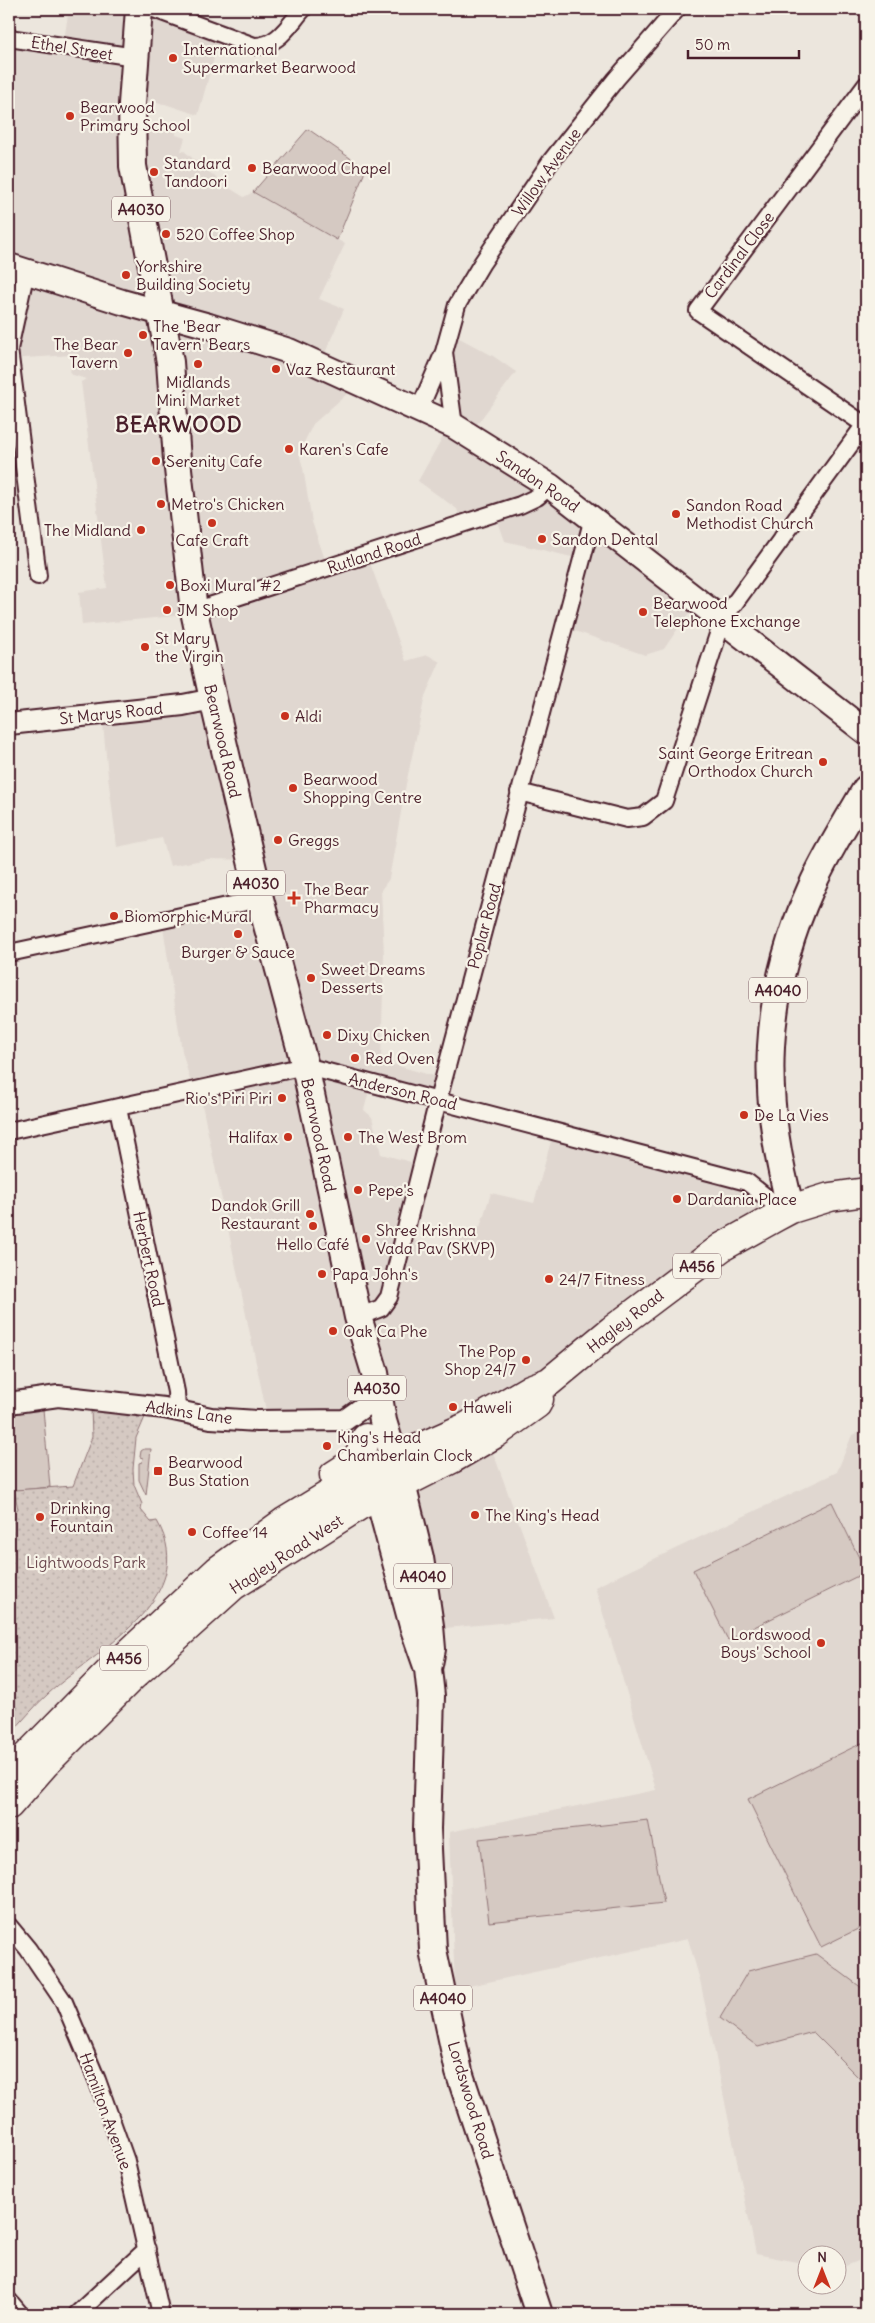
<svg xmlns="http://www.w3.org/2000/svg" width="875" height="2323" viewBox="0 0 875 2323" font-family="Delius,sans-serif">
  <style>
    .built { fill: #e0d7d0 }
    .green { fill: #d5c9c2; stroke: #907476 }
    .park { fill: url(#park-dots); stroke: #907476 }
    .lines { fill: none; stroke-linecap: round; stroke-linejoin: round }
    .minor-casing { stroke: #4a1f2b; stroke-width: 20 }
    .tertiary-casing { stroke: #4a1f2b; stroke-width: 24 }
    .secondary-casing { stroke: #4a1f2b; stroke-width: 28 }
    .primary-casing { stroke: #4a1f2b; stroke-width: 30 }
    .trunk-casing { stroke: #4a1f2b; stroke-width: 31 }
    .minor { stroke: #f7f3e8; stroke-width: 16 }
    .tertiary { stroke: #f7f3e8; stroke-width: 20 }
    .secondary { stroke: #f7f3e8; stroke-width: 24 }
    .primary { stroke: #f7f3e8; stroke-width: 26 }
    .trunk { stroke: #f7f3e8; stroke-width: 28 }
    .poi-dot { fill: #c8321e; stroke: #f7f3e8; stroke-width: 2 }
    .labels { text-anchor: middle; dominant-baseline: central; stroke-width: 4.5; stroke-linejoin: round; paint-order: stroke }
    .shield { fill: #f7f3e8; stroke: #7e5f64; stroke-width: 1 }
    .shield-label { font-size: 15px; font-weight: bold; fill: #4a1f2b }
    .street-label { font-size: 16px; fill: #4a1f2b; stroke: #f7f3e8 }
    .poi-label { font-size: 16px; fill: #4a1f2b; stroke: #f7f3e8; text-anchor: start }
    .park-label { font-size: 16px; fill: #6d4a51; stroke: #f7f3e8 }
    .district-label { font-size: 21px; font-weight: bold; letter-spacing: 1px; fill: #4a1f2b; stroke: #f7f3e8 }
  </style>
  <defs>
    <pattern id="park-dots" width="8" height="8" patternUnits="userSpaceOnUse" patternTransform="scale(1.25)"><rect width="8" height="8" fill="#d5c9c2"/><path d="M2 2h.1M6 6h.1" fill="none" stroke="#b8aca7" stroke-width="1.8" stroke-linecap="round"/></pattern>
  </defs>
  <rect width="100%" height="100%" fill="#ece6dd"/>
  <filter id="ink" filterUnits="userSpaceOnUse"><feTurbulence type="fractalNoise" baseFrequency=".02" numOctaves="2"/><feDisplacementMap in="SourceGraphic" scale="10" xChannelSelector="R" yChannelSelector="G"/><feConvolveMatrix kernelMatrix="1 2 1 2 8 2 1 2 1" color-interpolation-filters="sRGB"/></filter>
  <g filter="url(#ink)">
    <path class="built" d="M69,9H190L187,20L221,33L198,115L165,104L133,100L132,128L176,129V135L185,138L181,151H184L226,186L244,197L253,192L345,244L319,299L344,309L320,365L354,380L348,393L313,424L299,453L303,468L312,522L328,568L367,555L406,661L428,655L440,662L425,696L406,784L389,879L381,890L384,955L381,1061L444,1079L438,1100L371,1083L364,1110L372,1117L381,1154L422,1165L403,1238L448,1249L480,1227L491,1193L534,1203L554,1130L747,1182L785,1212L484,1428L554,1618L423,1630L372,1408L361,1411L268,1420L199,1090L193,1091L182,1051L162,920L260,900L251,860L208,859L170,866L162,838L117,847L108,776L102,714L212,699L194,611L175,616L82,625L79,592L107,588L81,382L86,379L70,374L72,355L10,359L9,38L63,46Z
      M450,333L493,356L516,372L469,435L700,601L683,621L664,649L645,655L578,632L562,628L580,559L505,541L495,513L462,524L457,509L418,481L450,424L435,417L439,402L444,352Z
      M866,1429V2258L838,2269V2256H808L807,2264L756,2254L700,1980L688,1939L455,1989L449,1832L656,1790L595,1587L837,1472L852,1435Z"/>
    <path class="green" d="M308,129L366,169L337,240L253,192Z
      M43,1409L50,1487L9,1491V1416L30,1410Z
      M144,1449H151L146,1495L139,1480V1463L142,1462L143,1458L140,1457L141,1451Z
      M832,1502L866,1572L728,1640L693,1570Z
      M866,1741V1925L821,1947L748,1799Z
      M648,1820L664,1903L489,1922L479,1839Z
      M816,1954L866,1991V2085L813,2032L758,2047L720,2018L748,1971Z"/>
    <path class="park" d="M91,1408L145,1417L136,1438L133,1469L134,1485L142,1504L141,1510L151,1522L157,1521C202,1599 93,1652 48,1694C34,1706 22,1722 9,1735V1515L18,1509L14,1490L73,1486L92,1437Z"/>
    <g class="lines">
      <defs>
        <path id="minor" d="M154,9L254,46C277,47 289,25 303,9
          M9,38L135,57
          M26,271L9,349L38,576
          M444,352L454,426
          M419,410L444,352L457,305L482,263L551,161L616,79L677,9
          M865,425L698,311L866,85
          M194,611L520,505L537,497L550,486
          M519,792L627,819L643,817L664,801L723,619L866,423
          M9,953L260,899
          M118,1108L176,1392L177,1410
          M9,1131L305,1066L747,1182L785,1212
          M358,1317L381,1308L389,1297L438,1100L593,518
          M9,1926L28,1949L64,2002L97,2080L126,2161L161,2314
          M9,2301L20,2314
          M77,2314L147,2249"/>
        <path id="tertiary" d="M9,724L183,705L213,699
          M9,1403L58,1396L164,1408L211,1418L257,1421L345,1420L366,1405"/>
        <path id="secondary" d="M9,266L122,302L209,326L289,351L454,426L550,486L866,732"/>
        <path id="primary" d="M139,9L132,104L133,166L170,362L177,460L194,611L213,699L260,899L305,1066L358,1317L375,1373L383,1421L402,1484L420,1558L430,1626L432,1649L428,1669
          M791,1209C760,1096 762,996 811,888C826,854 847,821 866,789
          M373,1476L413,1626L428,1669L431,1696L427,1829L433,1950L459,2072L539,2314"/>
        <path id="trunk" d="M334,1475C351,1465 361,1458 366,1438
          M9,1774L114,1667L218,1570L284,1522L371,1469L466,1427L530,1389L549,1382L612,1330L722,1247L776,1217L791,1209L830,1197L866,1192
          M9,1805L45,1764L132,1677L233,1586L359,1506L452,1459L495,1434L537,1404L539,1399"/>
      </defs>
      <use href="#minor" class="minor-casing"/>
      <use href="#tertiary" class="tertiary-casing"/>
      <use href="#secondary" class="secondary-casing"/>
      <use href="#primary" class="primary-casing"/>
      <use href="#trunk" class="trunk-casing"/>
      <use href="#minor" class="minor"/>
      <use href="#tertiary" class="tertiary"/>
      <use href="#secondary" class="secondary"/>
      <use href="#primary" class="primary"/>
      <use href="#trunk" class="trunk"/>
    </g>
  </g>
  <g class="poi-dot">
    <circle cx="173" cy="58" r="5"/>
    <circle cx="70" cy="116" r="5"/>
    <circle cx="252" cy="168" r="5"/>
    <circle cx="154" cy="172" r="5"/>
    <circle cx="166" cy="234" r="5"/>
    <circle cx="126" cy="275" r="5"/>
    <circle cx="143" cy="335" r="5"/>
    <circle cx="128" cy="353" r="5"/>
    <circle cx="198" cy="364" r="5"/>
    <circle cx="276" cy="369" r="5"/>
    <circle cx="289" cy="449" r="5"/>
    <circle cx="156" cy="461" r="5"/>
    <circle cx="161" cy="504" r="5"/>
    <circle cx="676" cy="514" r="5"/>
    <circle cx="212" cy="523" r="5"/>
    <circle cx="141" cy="530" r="5"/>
    <circle cx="542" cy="539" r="5"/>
    <circle cx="170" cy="585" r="5"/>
    <circle cx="167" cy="610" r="5"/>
    <circle cx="643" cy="612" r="5"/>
    <circle cx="145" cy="647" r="5"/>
    <circle cx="285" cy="716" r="5"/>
    <circle cx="823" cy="762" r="5"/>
    <circle cx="293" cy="788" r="5"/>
    <circle cx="278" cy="840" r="5"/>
    <path d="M291.5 890.5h5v5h5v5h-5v5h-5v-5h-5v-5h5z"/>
    <circle cx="114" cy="916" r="5"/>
    <circle cx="238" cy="934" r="5"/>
    <circle cx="311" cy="978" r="5"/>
    <circle cx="327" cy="1035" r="5"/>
    <circle cx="355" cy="1058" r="5"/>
    <circle cx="282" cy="1098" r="5"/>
    <circle cx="744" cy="1115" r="5"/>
    <circle cx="288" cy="1137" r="5"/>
    <circle cx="348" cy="1137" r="5"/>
    <circle cx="358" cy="1190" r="5"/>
    <circle cx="677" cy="1199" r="5"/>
    <circle cx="310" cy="1214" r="5"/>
    <circle cx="313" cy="1226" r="5"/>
    <circle cx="366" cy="1239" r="5"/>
    <circle cx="322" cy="1274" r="5"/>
    <circle cx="549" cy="1279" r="5"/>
    <circle cx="333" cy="1331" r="5"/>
    <circle cx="526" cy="1360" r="5"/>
    <circle cx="453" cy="1407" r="5"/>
    <circle cx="327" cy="1446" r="5"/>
    <rect x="153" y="1466" width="10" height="10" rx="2.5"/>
    <circle cx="475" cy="1515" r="5"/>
    <circle cx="40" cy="1517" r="5"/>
    <circle cx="192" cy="1532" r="5"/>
    <circle cx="821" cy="1643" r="5"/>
  </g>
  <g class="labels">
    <g class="shield">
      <rect x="112" y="196.5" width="58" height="25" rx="4"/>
      <rect x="227" y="870.5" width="58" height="25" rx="4"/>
      <rect x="749" y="977.5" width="58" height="25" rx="4"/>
      <rect x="673" y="1253.5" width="48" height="25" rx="4"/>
      <rect x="348" y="1375.5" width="58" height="25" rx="4"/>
      <rect x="394" y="1563.5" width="58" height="25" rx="4"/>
      <rect x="100" y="1645.5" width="48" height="25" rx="4"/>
      <rect x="414" y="1985.5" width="58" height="25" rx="4"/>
    </g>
    <g class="shield-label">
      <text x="141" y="209">A4030</text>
      <text x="256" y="883">A4030</text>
      <text x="778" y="990">A4040</text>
      <text x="697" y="1266">A456</text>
      <text x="377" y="1388">A4030</text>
      <text x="423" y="1576">A4040</text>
      <text x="124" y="1658">A456</text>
      <text x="443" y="1998">A4040</text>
    </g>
    <g class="street-label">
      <text transform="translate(72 48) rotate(9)">Ethel Street</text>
      <text transform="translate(546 172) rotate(-54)">Willow Avenue</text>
      <text transform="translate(739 255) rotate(-53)">Cardinal Close</text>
      <text transform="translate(538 481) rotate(34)">Sandon Road</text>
      <text transform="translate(374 553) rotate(-18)">Rutland Road</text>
      <text transform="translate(111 713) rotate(-6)">St Marys Road</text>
      <text transform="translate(223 741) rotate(77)">Bearwood Road</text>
      <text transform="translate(484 926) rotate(-75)">Poplar Road</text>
      <text transform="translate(403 1091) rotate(14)">Anderson Road</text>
      <text transform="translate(319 1135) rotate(78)">Bearwood Road</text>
      <text transform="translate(149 1259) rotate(78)">Herbert Road</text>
      <text transform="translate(625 1321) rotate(-38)">Hagley Road</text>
      <text transform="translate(189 1412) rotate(8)">Adkins Lane</text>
      <text transform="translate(286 1554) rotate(-33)">Hagley Road West</text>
      <text transform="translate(471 2100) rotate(73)">Lordswood Road</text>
      <text transform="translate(106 2111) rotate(70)">Hamilton Avenue</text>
    </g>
    <g class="poi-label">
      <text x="183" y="49">International<tspan x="183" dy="18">Supermarket Bearwood</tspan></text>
      <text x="80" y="107">Bearwood<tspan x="80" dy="18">Primary School</tspan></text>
      <text x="164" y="163">Standard<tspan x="164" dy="18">Tandoori</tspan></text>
      <text x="262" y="168">Bearwood Chapel</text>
      <text x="176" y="234">520 Coffee Shop</text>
      <text x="136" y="266">Yorkshire<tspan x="136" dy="18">Building Society</tspan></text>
      <text x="153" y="326">The 'Bear<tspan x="153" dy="18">Tavern' Bears</tspan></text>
      <text x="118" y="344" text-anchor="end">The Bear<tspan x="118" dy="18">Tavern</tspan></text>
      <text x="286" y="369">Vaz Restaurant</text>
      <text x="198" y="382" text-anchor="middle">Midlands<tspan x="198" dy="18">Mini Market</tspan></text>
      <text x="299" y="449">Karen's Cafe</text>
      <text x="166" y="461">Serenity Cafe</text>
      <text x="171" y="504">Metro's Chicken</text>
      <text x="686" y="505">Sandon Road<tspan x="686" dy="18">Methodist Church</tspan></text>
      <text x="131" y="530" text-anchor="end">The Midland</text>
      <text x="552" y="539">Sandon Dental</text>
      <text x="212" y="540" text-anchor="middle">Cafe Craft</text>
      <text x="180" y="585">Boxi Mural #2</text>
      <text x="653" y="603">Bearwood<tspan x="653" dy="18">Telephone Exchange</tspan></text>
      <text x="177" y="610">JM Shop</text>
      <text x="155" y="638">St Mary<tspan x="155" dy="18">the Virgin</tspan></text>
      <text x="295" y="716">Aldi</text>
      <text x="813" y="753" text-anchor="end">Saint George Eritrean<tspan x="813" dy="18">Orthodox Church</tspan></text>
      <text x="303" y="779">Bearwood<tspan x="303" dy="18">Shopping Centre</tspan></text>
      <text x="288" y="840">Greggs</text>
      <text x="304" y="889">The Bear<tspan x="304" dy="18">Pharmacy</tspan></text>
      <text x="124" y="916">Biomorphic Mural</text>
      <text x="238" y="952" text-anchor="middle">Burger &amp; Sauce</text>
      <text x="321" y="969">Sweet Dreams<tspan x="321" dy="18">Desserts</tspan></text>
      <text x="337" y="1035">Dixy Chicken</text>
      <text x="365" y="1058">Red Oven</text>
      <text x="272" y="1098" text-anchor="end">Rio's Piri Piri</text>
      <text x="754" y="1115">De La Vies</text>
      <text x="278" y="1137" text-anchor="end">Halifax</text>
      <text x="358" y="1137">The West Brom</text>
      <text x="368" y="1190">Pepe's</text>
      <text x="687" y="1199">Dardania Place</text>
      <text x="300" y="1205" text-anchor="end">Dandok Grill<tspan x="300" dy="18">Restaurant</tspan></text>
      <text x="376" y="1230">Shree Krishna<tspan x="376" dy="18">Vada Pav (SKVP)</tspan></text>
      <text x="313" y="1244" text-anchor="middle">Hello Café</text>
      <text x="332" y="1274">Papa John's</text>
      <text x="559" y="1279">24/7 Fitness</text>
      <text x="343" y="1331">Oak Ca Phe</text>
      <text x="516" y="1351" text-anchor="end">The Pop<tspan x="516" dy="18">Shop 24/7</tspan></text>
      <text x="463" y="1407">Haweli</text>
      <text x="337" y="1437">King's Head<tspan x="337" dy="18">Chamberlain Clock</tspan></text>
      <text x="168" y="1462">Bearwood<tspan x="168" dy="18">Bus Station</tspan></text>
      <text x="50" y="1508">Drinking<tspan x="50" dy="18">Fountain</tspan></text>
      <text x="485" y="1515">The King's Head</text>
      <text x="202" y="1532">Coffee 14</text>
      <text x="811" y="1634" text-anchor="end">Lordswood<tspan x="811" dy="18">Boys' School</tspan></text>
    </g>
    <g class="park-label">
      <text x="86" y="1562">Lightwoods Park</text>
    </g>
    <g class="district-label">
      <text x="179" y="424">BEARWOOD</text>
    </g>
  </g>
  <rect width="875" height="2323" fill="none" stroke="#f7f3e8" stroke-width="30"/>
  <rect x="15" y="15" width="845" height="2293" fill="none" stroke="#4a1f2b" stroke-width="2" filter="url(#ink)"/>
  <g transform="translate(822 2270)"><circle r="24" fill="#f7f3e8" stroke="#b29e9c"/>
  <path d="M0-4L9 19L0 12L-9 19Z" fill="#c8321e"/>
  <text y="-8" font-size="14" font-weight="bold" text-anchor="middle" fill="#4a1f2b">N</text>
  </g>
  <path d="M688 50v8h111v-8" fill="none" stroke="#4a1f2b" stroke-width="2.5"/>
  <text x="695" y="50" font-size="15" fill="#4a1f2b" stroke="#f7f3e8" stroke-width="4" paint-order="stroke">50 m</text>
</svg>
